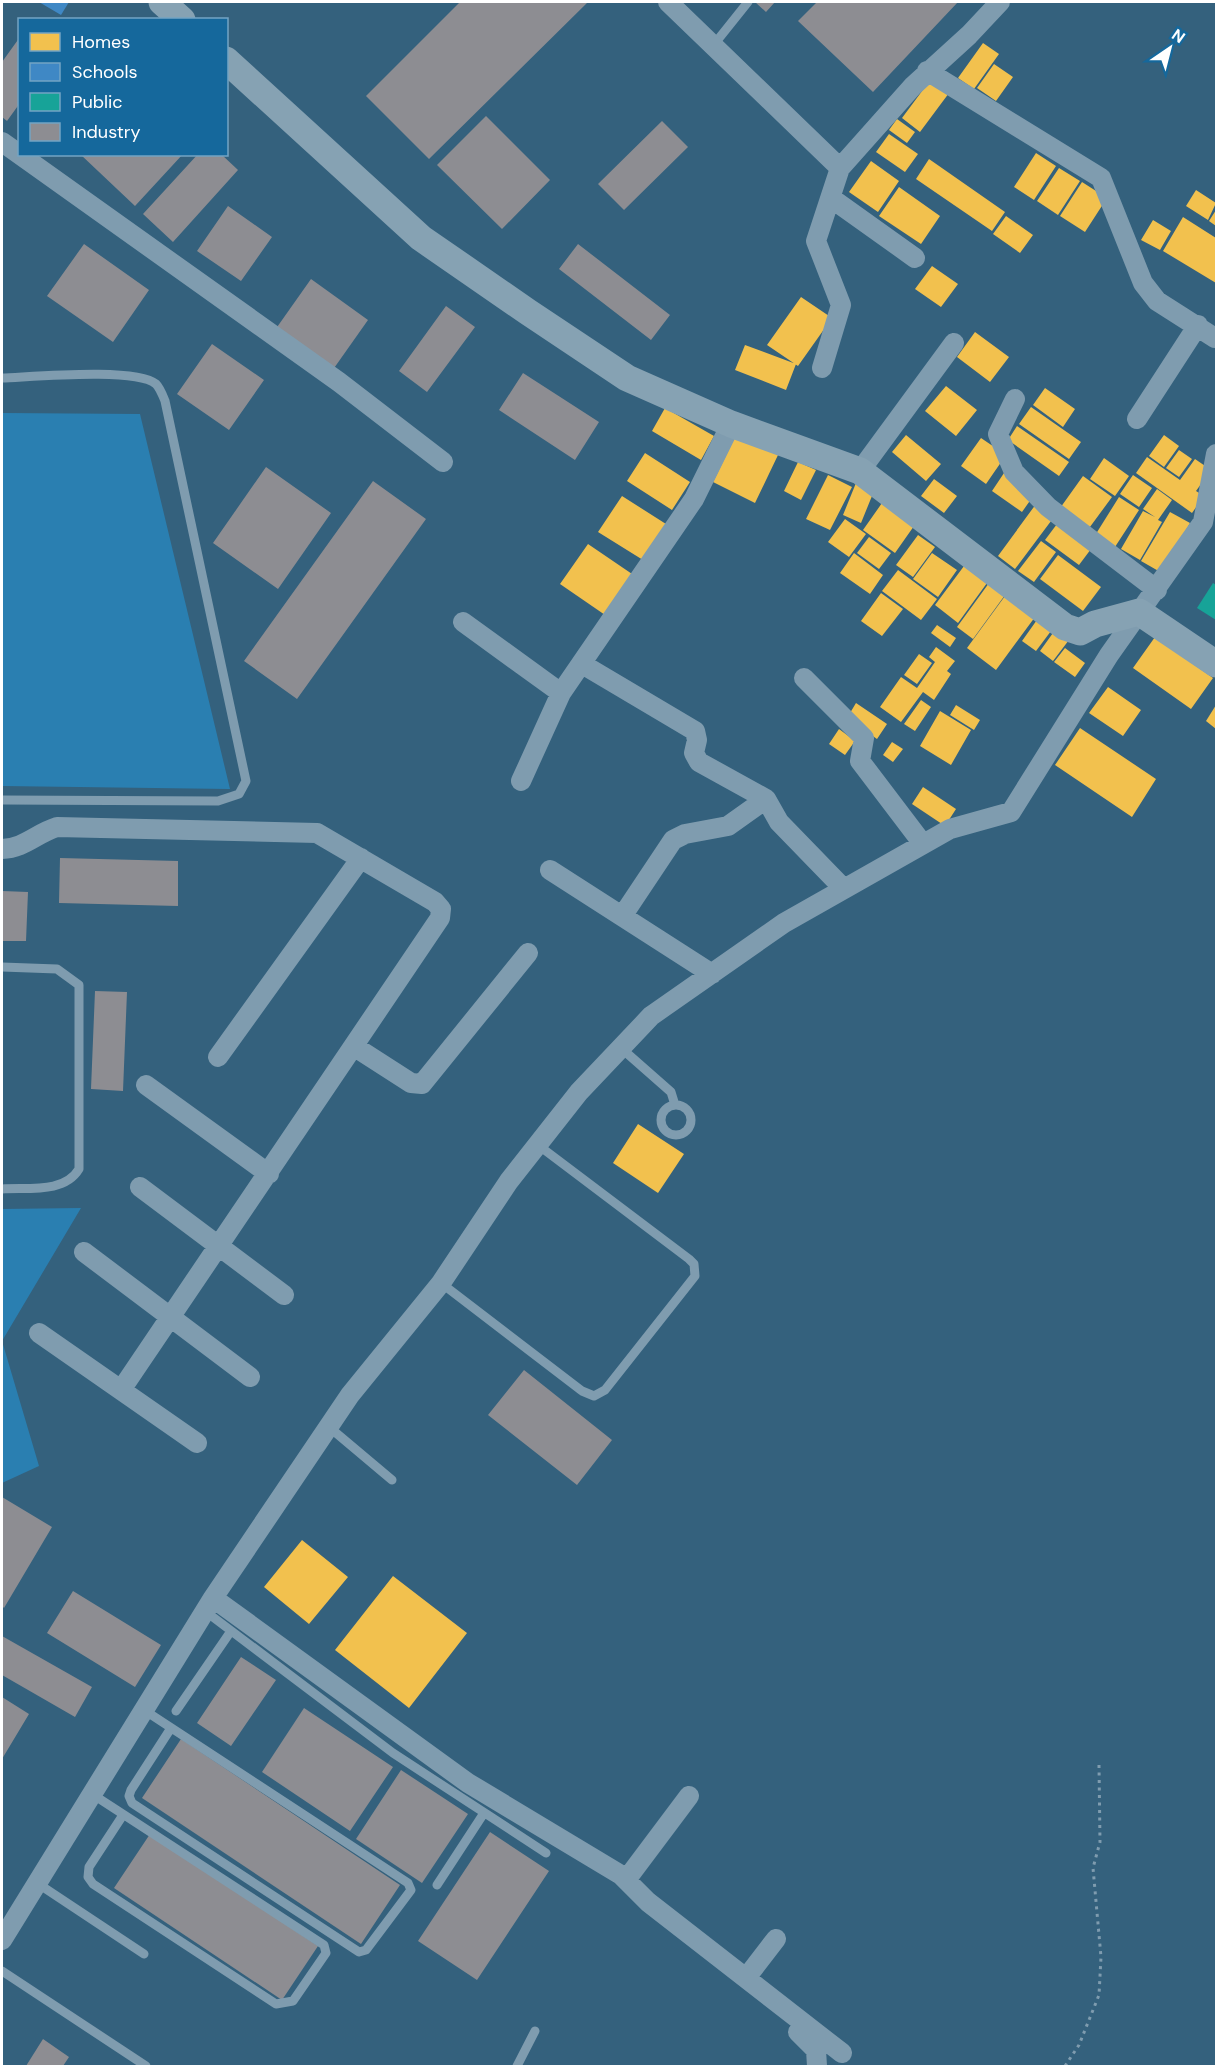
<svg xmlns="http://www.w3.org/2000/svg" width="1218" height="2068" viewBox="0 0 1218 2068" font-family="'DM Sans',sans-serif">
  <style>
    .green { fill: #2a7fb1 }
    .homes { fill: #f2c14e }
    .schools { fill: #3f88c5 }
    .public { fill: #17a398 }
    .industry { fill: #8d8d92 }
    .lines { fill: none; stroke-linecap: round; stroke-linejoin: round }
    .path { stroke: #7f9caf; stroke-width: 3; stroke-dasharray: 3 4.5; stroke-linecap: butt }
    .lane { stroke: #7f9caf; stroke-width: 9 }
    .street { stroke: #7f9caf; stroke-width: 20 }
    .secondary { stroke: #86a2b3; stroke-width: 27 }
  </style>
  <rect width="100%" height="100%" fill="#34617d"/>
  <path class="green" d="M2,413L140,414L230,789L2,786Z
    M81,1208L2,1341L39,1466L2,1483V1209Z"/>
  <path class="homes" d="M983,43L999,54L974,89L958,78Z
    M994,64L1013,77L996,101L977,88Z
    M931,79L949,93L920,132L902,118Z
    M897,119L915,132L907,143L889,130Z
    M889,134L918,154L905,172L876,152Z
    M1036,153L1056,166L1034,200L1014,187Z
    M929,159L1005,212L992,231L916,179Z
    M871,161L899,181L878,212L849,192Z
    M1059,168L1080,181L1058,215L1037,201Z
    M1082,182L1107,198L1085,232L1060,216Z
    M899,187L940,216L921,244L879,216Z
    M1196,190L1216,203L1208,220L1186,206Z
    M1216,210V226L1209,221Z
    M1006,216L1033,235L1020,253L993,234Z
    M1183,217L1216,238V283L1163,251Z
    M1153,220L1171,231L1160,250L1141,240Z
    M932,266L958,284L941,307L915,289Z
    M801,297L832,318L798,366L767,345Z
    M975,332L1009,357L990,382L957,357Z
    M745,345L796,364L786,390L735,370Z
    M946,386L977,410L956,436L925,411Z
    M1045,388L1075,409L1063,427L1033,405Z
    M1031,407L1081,442L1069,459L1019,424Z
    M665,408L714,436L701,460L652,431Z
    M1017,426L1069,462L1059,476L1008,440Z
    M736,435L778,455L755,503L713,482Z
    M906,435L941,464L926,481L892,452Z
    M1164,435L1179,446L1164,467L1149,456Z
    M981,438L1006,455L986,484L961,466Z
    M1179,450L1192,459L1179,477L1166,468Z
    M645,453L690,482L672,510L627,481Z
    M1147,457L1180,480L1195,459L1211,470L1196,491L1204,496L1192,513L1136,473Z
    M1104,458L1129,476L1115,496L1090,479Z
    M798,462L816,470L801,500L784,491Z
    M1004,473L1034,495L1022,512L992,491Z
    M828,475L852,487L830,530L806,519Z
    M1133,475L1152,488L1139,507L1120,494Z
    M1083,476L1112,497L1087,531L1058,511Z
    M934,479L957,496L944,513L921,496Z
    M856,483L874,491L861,523L843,515Z
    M1157,489L1172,500L1158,520L1162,522L1140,560L1121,549L1143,511L1155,517L1143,509Z
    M622,496L666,524L643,560L598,532Z
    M1119,497L1139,510L1113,550L1094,537Z
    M882,503L914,526L895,553L863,530Z
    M1036,504L1054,517L1015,569L998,556Z
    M1170,512L1190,523L1162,573L1141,561Z
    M845,519L866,534L849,557L828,542Z
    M1060,520L1094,545L1079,565L1045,540Z
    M918,535L935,547L913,577L896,565Z
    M869,537L891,553L879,569L857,553Z
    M1041,541L1056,552L1034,582L1018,571Z
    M588,544L635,576L608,617L560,584Z
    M854,553L883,575L870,594L840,573Z
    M932,553L957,570L938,597L913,579Z
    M1058,555L1101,587L1083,611L1040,579Z
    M964,566L987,583L958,623L935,605Z
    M898,570L937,599L921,620L882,591Z
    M989,583L1005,595L973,639L957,627Z
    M881,593L903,609L882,636L861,621Z
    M1005,596L1035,617L996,670L967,648Z
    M1039,617L1054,627L1036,651L1022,641Z
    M937,625L956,638L950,647L931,633Z
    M1058,626L1072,636L1053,661L1040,651Z
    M1155,637L1213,678L1191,709L1133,668Z
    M936,647L955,661L947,671L951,674L934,700L923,692L901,722L880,707L901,677L917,688L935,662L929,657Z
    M1065,648L1085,663L1075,677L1054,662Z
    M919,654L932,663L917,684L904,675Z
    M1108,687L1141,710L1123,736L1089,713Z
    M921,700L931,707L915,731L904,724Z
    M856,703L887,724L877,739L847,718Z
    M956,705L980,720L974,730L950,715Z
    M1216,705V729L1206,721Z
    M940,711L971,730L951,765L920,746Z
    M1080,728L1156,779L1132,817L1055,765Z
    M839,729L855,741L845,755L829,744Z
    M892,742L903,749L893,762L883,755Z
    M923,787L956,809L945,826L912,804Z
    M638,1124L684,1154L658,1193L613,1163Z
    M302,1540L348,1577L309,1624L264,1587Z
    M393,1576L467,1633L409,1708L335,1650Z"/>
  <path class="schools" d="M39,2H69L61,15Z"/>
  <path class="public" d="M1213,583L1216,585V620L1197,608Z"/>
  <path class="industry" d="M460,2H588L429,159L366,96Z
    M755,2H775L766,12Z
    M817,2H958L873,92L798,21Z
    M20,37V103L7,121L2,117V62Z
    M486,116L550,180L502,229L437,165Z
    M662,121L688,147L624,210L598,184Z
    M80,154H183L135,206Z
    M198,154H221L238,170L173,242L143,214Z
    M228,206L272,237L241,281L197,251Z
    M84,244L149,290L113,342L47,296Z
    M578,244L670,315L651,340L559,269Z
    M311,279L368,320L332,371L275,330Z
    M446,306L475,327L427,392L399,371Z
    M212,344L264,380L229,430L177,394Z
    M523,373L599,422L575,460L499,410Z
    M266,467L331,513L278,589L213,543Z
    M373,481L426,519L297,699L244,661Z
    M60,858L178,861V906L59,903Z
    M2,891L28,892L26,941H2Z
    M95,991L127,992L123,1091L91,1089Z
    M524,1370L612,1440L577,1485L488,1415Z
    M2,1497L52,1527L4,1608L2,1606Z
    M73,1591L161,1645L135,1687L47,1633Z
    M2,1636L92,1687L75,1717L2,1675Z
    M241,1657L276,1680L231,1746L197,1723Z
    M2,1697L29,1714L2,1759Z
    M304,1708L393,1767L350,1831L262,1772Z
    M181,1739L400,1885L361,1944L142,1798Z
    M401,1770L468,1814L422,1883L356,1839Z
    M490,1832L549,1871L477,1980L418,1941Z
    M150,1834L318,1946L282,2000L114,1888Z
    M43,2039L69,2057L63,2066H26Z"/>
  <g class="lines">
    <path class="path" d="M1065,2066L1079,2045L1099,1995L1101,1957L1093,1868L1100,1842L1099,1765"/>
    <path class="lane" d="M712,47L748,2
      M2,378C31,377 136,367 156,384C160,388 163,396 165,401L246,781L239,794L218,801L2,800
      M2,967L57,969L79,985V1169C64,1194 27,1187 2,1189
      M621,1048L671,1092L675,1105
      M661 1120a15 15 0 1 1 30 0a15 15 0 1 1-30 0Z
      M441,1283L582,1391L594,1396L605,1390L695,1276L694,1264L689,1259L538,1145
      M329,1427L392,1480
      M205,1611L393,1753L546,1853
      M144,1710L408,1883L411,1890L366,1950L359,1952L132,1803L129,1796L131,1790L171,1728
      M176,1711L231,1631
      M92,1794L324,1945L326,1953L293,2001L276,2004L93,1884L88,1877L89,1867L123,1815
      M37,1883L144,1954
      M437,1885L484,1813
      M2,1971L146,2066
      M517,2066L535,2031"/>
    <path class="street" d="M668,2L840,168
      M927,71L1101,178L1143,283L1157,301L1215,338
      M2,142L339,382L443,462
      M831,198L915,258
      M822,368L841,305L816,241L840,168L913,86L969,35L1000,2
      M1015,399L998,434L1014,472L1048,507L1157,590
      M1137,419L1198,325
      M860,471L954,343
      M463,622L561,693
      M582,664L695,731L697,740L694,753L699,762L766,799L779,822L844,889
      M804,678L864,738L860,761L923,844
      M521,781L561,693L694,499L731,424
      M2,849C25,848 35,834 57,827L317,833L435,902L441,909L440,918L121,1390
      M550,870L712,974
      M623,915L673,840L685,834L728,826L766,799
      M355,1047L411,1083L422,1084L528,953
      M218,1057L361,858
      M146,1085L269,1174
      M140,1187L284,1295
      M84,1252L250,1377
      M39,1333L197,1443
      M213,1598L468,1783L621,1875L648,1902L842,2053
      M626,1880L689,1796
      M2,1940L213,1598L350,1395L441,1283L509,1181L579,1092L651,1016L784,923L950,829L1011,812L1109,655L1203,522L1216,454
      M746,1978L776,1939
      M798,2032L816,2050L817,2066"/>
    <path class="secondary" d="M162,2L182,20
      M226,60L421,238L528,312L627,378L731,424L860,471L1065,627L1080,632L1095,624L1139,612L1216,664"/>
  </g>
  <rect width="1218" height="2068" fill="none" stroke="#ffffff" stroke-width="6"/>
  <rect x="18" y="18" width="210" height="138" fill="#15689c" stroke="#73a4c4" stroke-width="1.5"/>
  <rect x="30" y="33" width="30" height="18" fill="#f2c14e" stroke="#73a4c4" stroke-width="1.5"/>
  <text x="72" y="48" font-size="18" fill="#ffffff">Homes</text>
  <rect x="30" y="63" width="30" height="18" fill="#3f88c5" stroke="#73a4c4" stroke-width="1.5"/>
  <text x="72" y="78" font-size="18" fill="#ffffff">Schools</text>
  <rect x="30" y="93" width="30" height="18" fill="#17a398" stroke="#73a4c4" stroke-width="1.5"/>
  <text x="72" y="108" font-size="18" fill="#ffffff">Public</text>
  <rect x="30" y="123" width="30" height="18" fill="#8d8d92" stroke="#73a4c4" stroke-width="1.5"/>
  <text x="72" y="138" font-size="18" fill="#ffffff">Industry</text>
  <g transform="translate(1170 48) rotate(35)" stroke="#15689c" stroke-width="4.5" paint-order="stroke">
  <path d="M0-4.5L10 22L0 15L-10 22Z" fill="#ffffff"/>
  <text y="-9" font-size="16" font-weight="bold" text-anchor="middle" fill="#ffffff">N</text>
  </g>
</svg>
